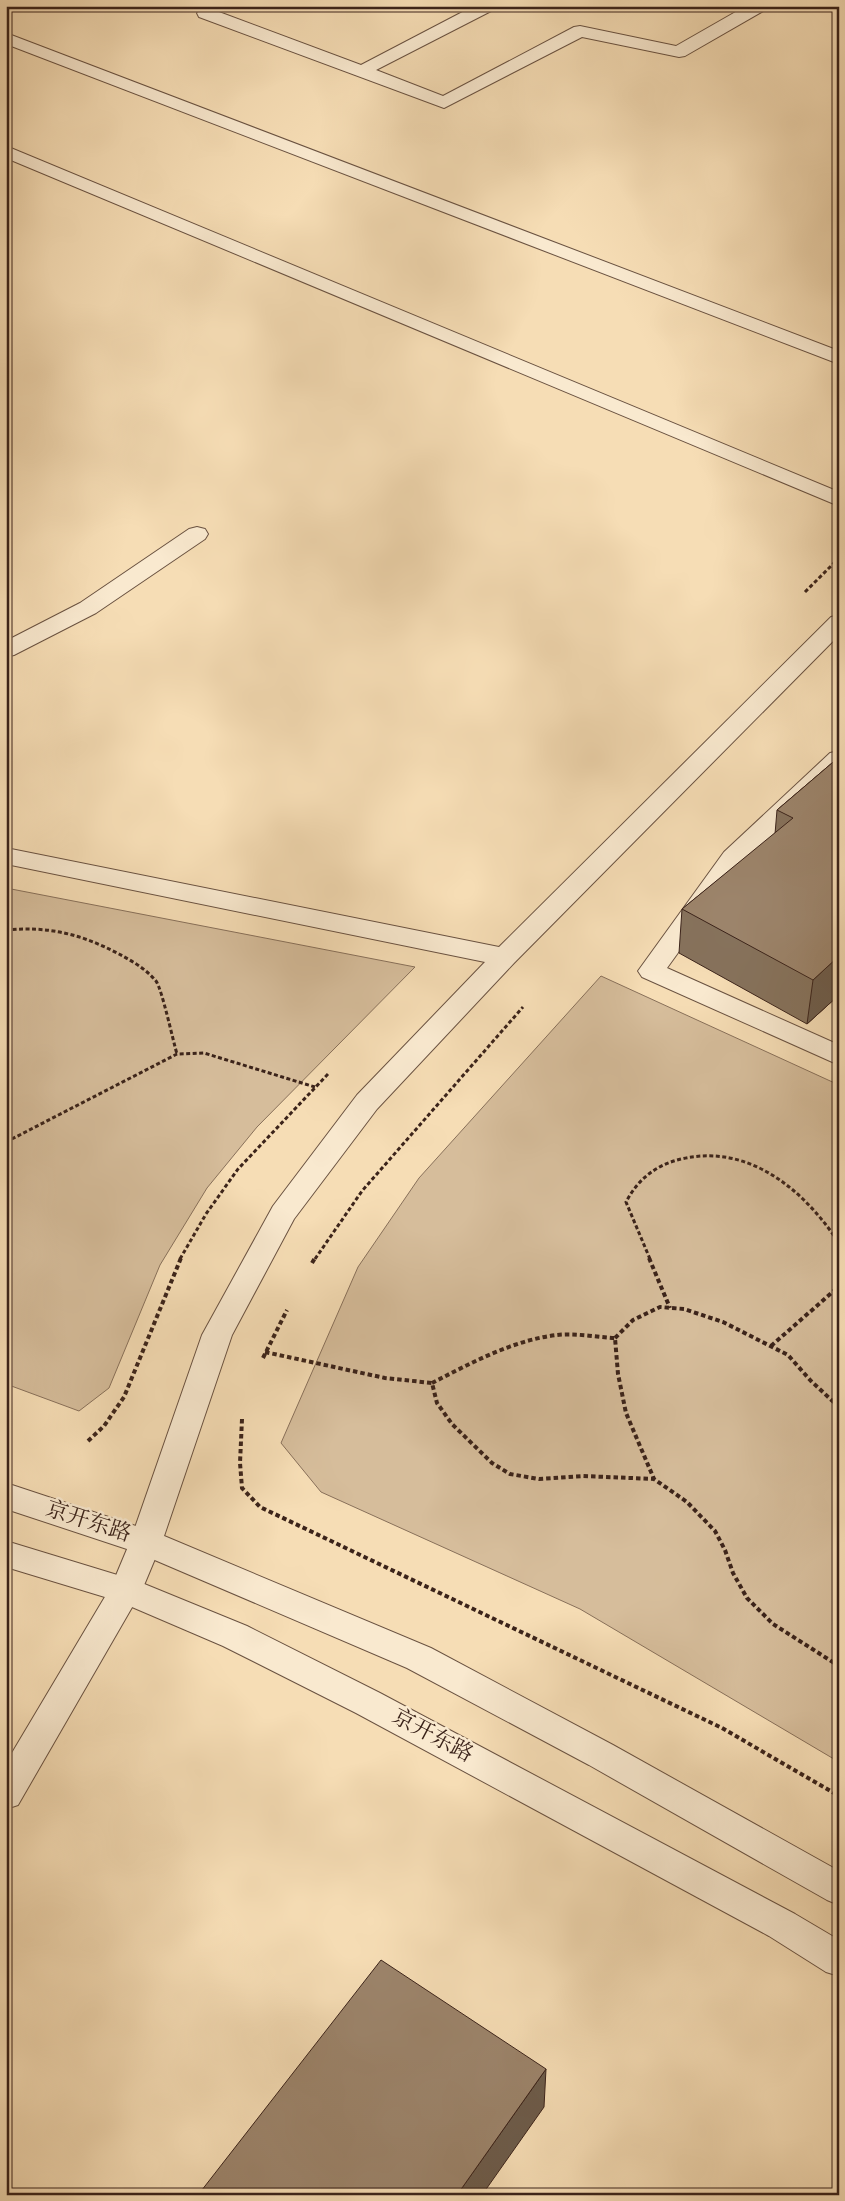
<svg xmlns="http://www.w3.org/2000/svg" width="845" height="2201" viewBox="0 0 845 2201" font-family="'Sorts Mill Goudy','Noto Serif SC',serif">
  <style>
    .green { fill: #d6bd9b; stroke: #88705a }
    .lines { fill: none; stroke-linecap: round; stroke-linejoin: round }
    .service-casing { stroke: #6a5241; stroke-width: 2 }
    .pedestrian-casing { stroke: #6a5241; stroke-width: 2 }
    .minor-casing { stroke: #6a5241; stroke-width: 2 }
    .tertiary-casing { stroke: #6a5241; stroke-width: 2 }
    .path-far1 { stroke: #3b231a; stroke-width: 3; stroke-dasharray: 4 2.5; stroke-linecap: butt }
    .path { stroke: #3b231a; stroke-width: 4; stroke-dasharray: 4.5 3; stroke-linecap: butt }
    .service { fill: #f9e9cf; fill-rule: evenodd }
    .pedestrian { fill: #f9e9cf; fill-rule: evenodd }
    .minor { fill: #f9e9cf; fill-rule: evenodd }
    .tertiary { fill: #f9e9cf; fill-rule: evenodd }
    .wall { fill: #86725c; stroke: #3b231a }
    .shaded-wall { fill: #6d5c4b; stroke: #3b231a }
    .building { fill: #9c846b; stroke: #3b231a }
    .labels { text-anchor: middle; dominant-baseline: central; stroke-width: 5; stroke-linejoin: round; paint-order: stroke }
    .near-street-label { font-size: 22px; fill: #3b231a; stroke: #f9e9cf }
  </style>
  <rect width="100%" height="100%" fill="#f6ddb5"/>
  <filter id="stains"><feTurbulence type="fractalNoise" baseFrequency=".004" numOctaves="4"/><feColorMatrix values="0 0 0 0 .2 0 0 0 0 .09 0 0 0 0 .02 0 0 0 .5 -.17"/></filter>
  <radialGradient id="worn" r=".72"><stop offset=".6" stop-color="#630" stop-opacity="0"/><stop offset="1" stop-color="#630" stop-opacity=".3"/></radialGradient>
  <path class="green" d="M6,888L415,967L257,1127L207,1188L160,1265L109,1388L79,1411L6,1384Z
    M601,976L839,1085V1762L580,1609L321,1492L281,1443L358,1267L419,1178Z"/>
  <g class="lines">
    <defs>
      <path id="service" d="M205,6H226L219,12L361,65L474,6H495L493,10L376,70L443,96L574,27L580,26L676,46L746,6H767L765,10L685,56L679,57L582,37L444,108L199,17L197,13Z
        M197,527L205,529L208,534L205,539L96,613L14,655L6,657V641L80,603L189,529Z
        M839,751V772L742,864L667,968L839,1045V1065L642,977L638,971L724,852L830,753Z"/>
      <path id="pedestrian" d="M6,33L839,351V364L6,44Z"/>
      <path id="minor" d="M6,146L839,492V506L6,158Z
        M839,615V635L514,963L377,1109L294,1219L232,1335L162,1542L142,1590L18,1805L6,1809V1763L112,1585L130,1542L202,1335L273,1206L357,1095L485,962L6,864V848L499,947L831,617Z"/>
      <path id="tertiary" d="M6,1483L157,1533L431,1648L613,1745L839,1871V1905L827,1900L589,1765L407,1668L136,1552L6,1509Z
        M6,1541L137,1581L247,1626L380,1693L795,1914L839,1940V1976L826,1972L769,1936L356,1713L223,1646L118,1601L6,1567Z"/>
    </defs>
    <use href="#service" class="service-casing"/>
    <use href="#pedestrian" class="pedestrian-casing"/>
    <use href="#minor" class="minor-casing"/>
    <use href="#tertiary" class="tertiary-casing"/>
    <path class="path-far1" d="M805,592L839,558
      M6,930C49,926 81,934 119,954C132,961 146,969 156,981C162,989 173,1041 177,1054
      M6,1142L177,1054L204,1053L315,1087
      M180,1259L206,1214L238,1169L328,1074
      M315,1259L362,1191L523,1007
      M650,1259L626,1202C638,1179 656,1165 681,1159C749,1143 804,1190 839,1243"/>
    <path class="path" d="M649,1258L670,1308
      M312,1263L315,1258
      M615,1338L633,1320L660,1307L684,1309L723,1322L788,1355L811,1381L839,1407
      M771,1346L836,1289L839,1282
      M265,1352L385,1378L432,1383L437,1403L452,1424L492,1463L510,1474L539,1479L583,1476L654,1479L687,1502L715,1531L725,1550L733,1573L747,1598L773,1624L839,1666
      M263,1358L287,1310
      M432,1383C471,1363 513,1340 557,1335C576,1333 596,1337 615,1338L618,1374L626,1413L654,1479
      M242,1419L240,1463L242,1488L260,1507L722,1728L839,1796
      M88,1441L104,1426L124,1397L181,1258"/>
    <use href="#service" class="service"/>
    <use href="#pedestrian" class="pedestrian"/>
    <use href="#minor" class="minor"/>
    <use href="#tertiary" class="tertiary"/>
  </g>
  <path class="wall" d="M839,757V995L807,1024L679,953L682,909L775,834L777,810Z"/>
  <path class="shaded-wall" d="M839,956V995L807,1024L813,980Z
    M546,2069L544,2107L482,2195H457Z"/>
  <path class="building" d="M839,757V956L813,980L682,909L793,818L777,810Z
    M381,1960L546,2069L457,2195H198Z"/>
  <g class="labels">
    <g class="near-street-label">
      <text transform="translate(88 1523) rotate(18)">京开东路</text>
      <text transform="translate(432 1737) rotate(28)">京开东路</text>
    </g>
  </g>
  <rect width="845" height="2201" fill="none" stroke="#f6ddb5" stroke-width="25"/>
  <rect x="8" y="8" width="830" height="2186" fill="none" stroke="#3b231a" stroke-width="2.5"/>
  <rect x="12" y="12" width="820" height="2176" fill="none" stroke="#3b231a"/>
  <rect width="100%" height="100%" filter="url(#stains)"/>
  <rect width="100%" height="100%" fill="url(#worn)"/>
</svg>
